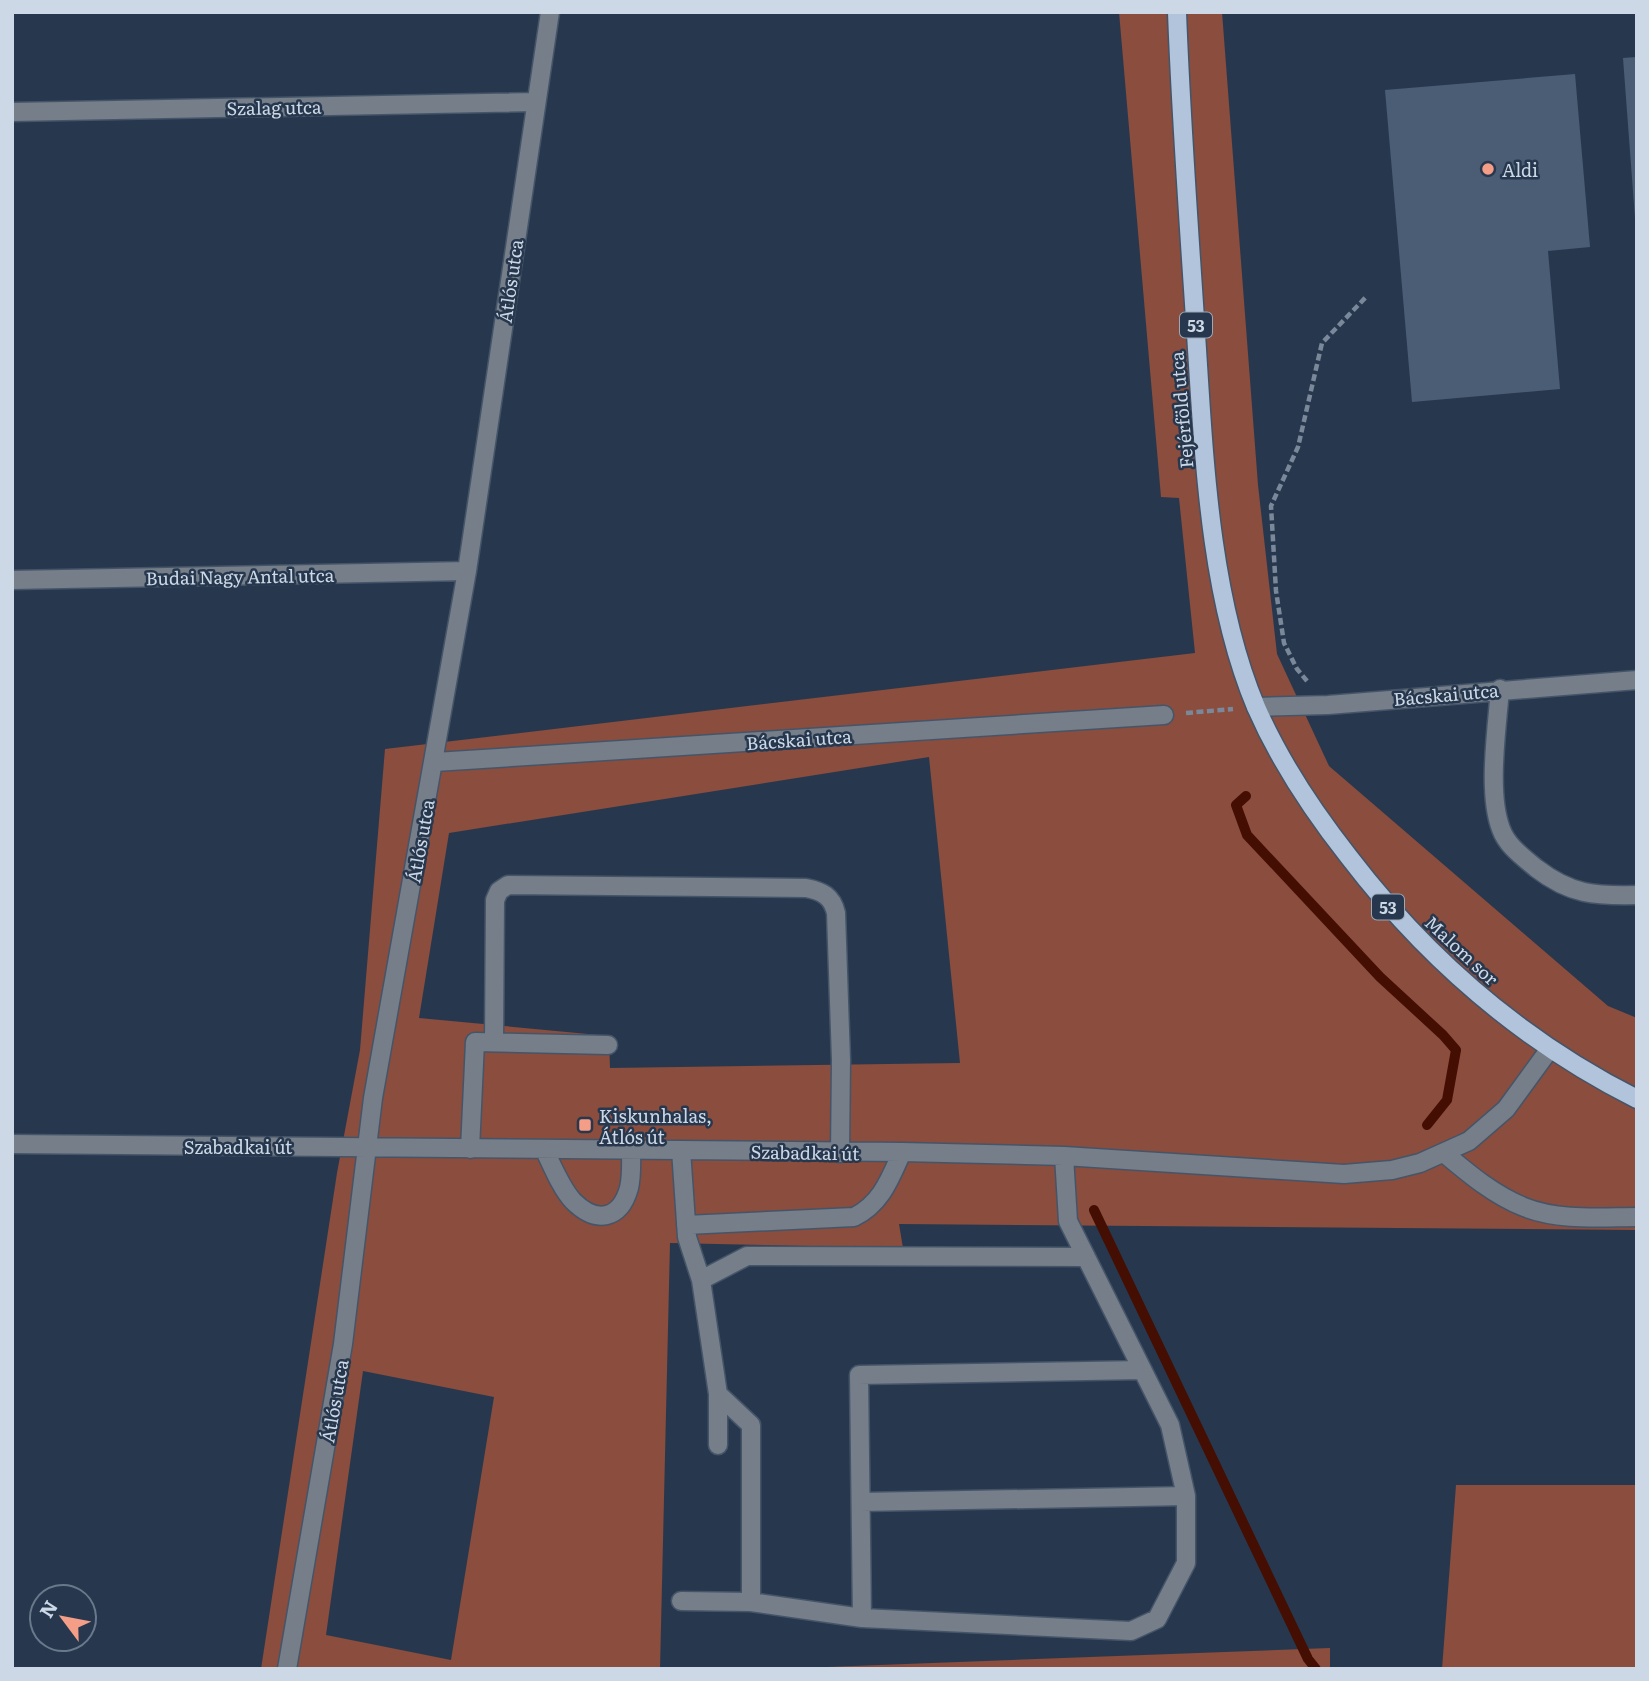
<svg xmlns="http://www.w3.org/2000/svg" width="1649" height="1681" viewBox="0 0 1649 1681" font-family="Literata,serif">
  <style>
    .green { fill: #8b4d3d; fill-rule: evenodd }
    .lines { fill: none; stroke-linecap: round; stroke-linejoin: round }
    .stream { stroke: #440e02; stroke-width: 10 }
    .building { fill: #4b5d75 }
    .minor-casing { stroke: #455569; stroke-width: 21 }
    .major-casing { stroke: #455569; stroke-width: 21 }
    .path { stroke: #7a889a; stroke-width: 4.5; stroke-dasharray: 7 3.5; stroke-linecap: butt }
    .minor { stroke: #757e89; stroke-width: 18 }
    .major { stroke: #b2c4db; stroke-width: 18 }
    .poi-dot { fill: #f49e88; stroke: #27384e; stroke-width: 2.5 }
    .labels { text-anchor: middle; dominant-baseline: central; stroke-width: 5; stroke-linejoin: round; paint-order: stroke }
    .shield { fill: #27384e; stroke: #9ba8b8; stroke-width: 2 }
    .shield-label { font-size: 16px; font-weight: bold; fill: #cdd8e6 }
    .street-label { font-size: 18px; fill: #cdd8e6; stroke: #27384e }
    .poi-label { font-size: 18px; fill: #cdd8e6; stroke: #27384e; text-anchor: start }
  </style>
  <rect width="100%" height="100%" fill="#27384e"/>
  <path class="green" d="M1119,12H1222L1258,485L1277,654L1329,766L1608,1006L1637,1018V1230L899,1224L903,1248L670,1243L660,1669H261L337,1173L360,1050L385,749L1195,653L1179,498L1161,497ZM929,757L960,1063L610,1068L609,1036L419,1018L449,833ZM363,1371L494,1397L451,1660L326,1635Z
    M1456,1485H1637V1669H1442Z
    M1330,1648V1669H774Z"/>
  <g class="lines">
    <path class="stream" d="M1246,796L1236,805L1247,835L1380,977L1443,1035L1456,1050L1447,1100L1427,1125
      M1094,1210L1308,1659L1316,1669"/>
  </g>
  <path class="building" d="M1637,57V218H1635L1623,58Z
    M1575,74L1590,247L1548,251L1560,389L1412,402L1385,90Z"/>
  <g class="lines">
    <defs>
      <path id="minor" d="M12,112L536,102
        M12,580L467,571
        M1500,689C1497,728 1487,793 1501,829C1507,846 1523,857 1536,868C1571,895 1595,896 1637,895
        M1256,707L1328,705L1637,680
        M435,762L1164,715
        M494,1042L495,900L499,891L508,885L806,888C822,891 832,896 836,913L841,1060L840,1153
        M12,1144L902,1152L1064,1156L1344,1174L1392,1170L1420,1163L1469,1141L1506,1109L1549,1050
        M470,1149L475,1042L608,1045
        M544,1149C552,1165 561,1188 573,1201C596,1224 620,1220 629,1188C632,1176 631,1162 631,1150
        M681,1150L687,1237L701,1280L718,1394L751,1425V1602L862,1618L1131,1631L1157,1619L1186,1563V1496L1170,1425L1068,1221L1064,1156
        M1444,1153C1469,1174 1494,1195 1524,1207C1559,1221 1601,1217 1637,1217
        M686,1225L854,1217C881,1204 890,1179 902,1152
        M701,1280L747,1256L1086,1257
        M718,1394V1445
        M861,1502L1186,1496
        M681,1601L751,1602
        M862,1618L859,1375L1142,1370
        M287,1669L343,1344L373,1098L467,571L550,12"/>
      <path id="major" d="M1177,12C1181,120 1189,227 1196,334C1204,455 1209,595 1256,707C1280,762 1312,810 1349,857C1427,959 1522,1041 1637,1099"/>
    </defs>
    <use href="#minor" class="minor-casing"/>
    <use href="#major" class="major-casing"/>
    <path class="path" d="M1307,681L1297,669L1284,643L1276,591L1271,506L1298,447L1322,343L1366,297
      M1186,713L1233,709"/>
    <use href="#minor" class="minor"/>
    <use href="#major" class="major"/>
  </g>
  <g class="poi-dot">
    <circle cx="1488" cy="169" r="7"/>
    <rect x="578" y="1118" width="14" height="14" rx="3.5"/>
  </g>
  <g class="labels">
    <g class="shield">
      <rect x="1180" y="312.5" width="32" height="25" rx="5"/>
      <rect x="1372" y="894.5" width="32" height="25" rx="5"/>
    </g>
    <g class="shield-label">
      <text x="1196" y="325">53</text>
      <text x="1388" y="907">53</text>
    </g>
    <g class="street-label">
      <text transform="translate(274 107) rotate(-1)">Szalag utca</text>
      <text transform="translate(510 281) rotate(-82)">Átlós utca</text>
      <text transform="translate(1181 410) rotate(-95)">Fejérföld utca</text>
      <text transform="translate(240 576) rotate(-1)">Budai Nagy Antal utca</text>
      <text transform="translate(1446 694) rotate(-5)">Bácskai utca</text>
      <text transform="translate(799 739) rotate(-4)">Bácskai utca</text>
      <text transform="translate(420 841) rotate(-80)">Átlós utca</text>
      <text transform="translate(1462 950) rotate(43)">Malom sor</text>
      <text x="238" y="1146">Szabadkai út</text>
      <text transform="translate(805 1152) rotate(1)">Szabadkai út</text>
      <text transform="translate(334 1401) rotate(-80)">Átlós utca</text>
    </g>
    <g class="poi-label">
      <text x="1502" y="169">Aldi</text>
      <text x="599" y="1115">Kiskunhalas,<tspan x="599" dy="21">Átlós út</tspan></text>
    </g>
  </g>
  <rect width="1649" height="1681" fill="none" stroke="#cdd8e6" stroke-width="28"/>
  <g transform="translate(63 1618) rotate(302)"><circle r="33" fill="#27384e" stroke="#69788b" stroke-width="2"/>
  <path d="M0-5L12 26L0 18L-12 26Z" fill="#f49e88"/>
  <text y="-10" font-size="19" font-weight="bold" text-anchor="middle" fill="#cdd8e6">N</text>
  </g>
</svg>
